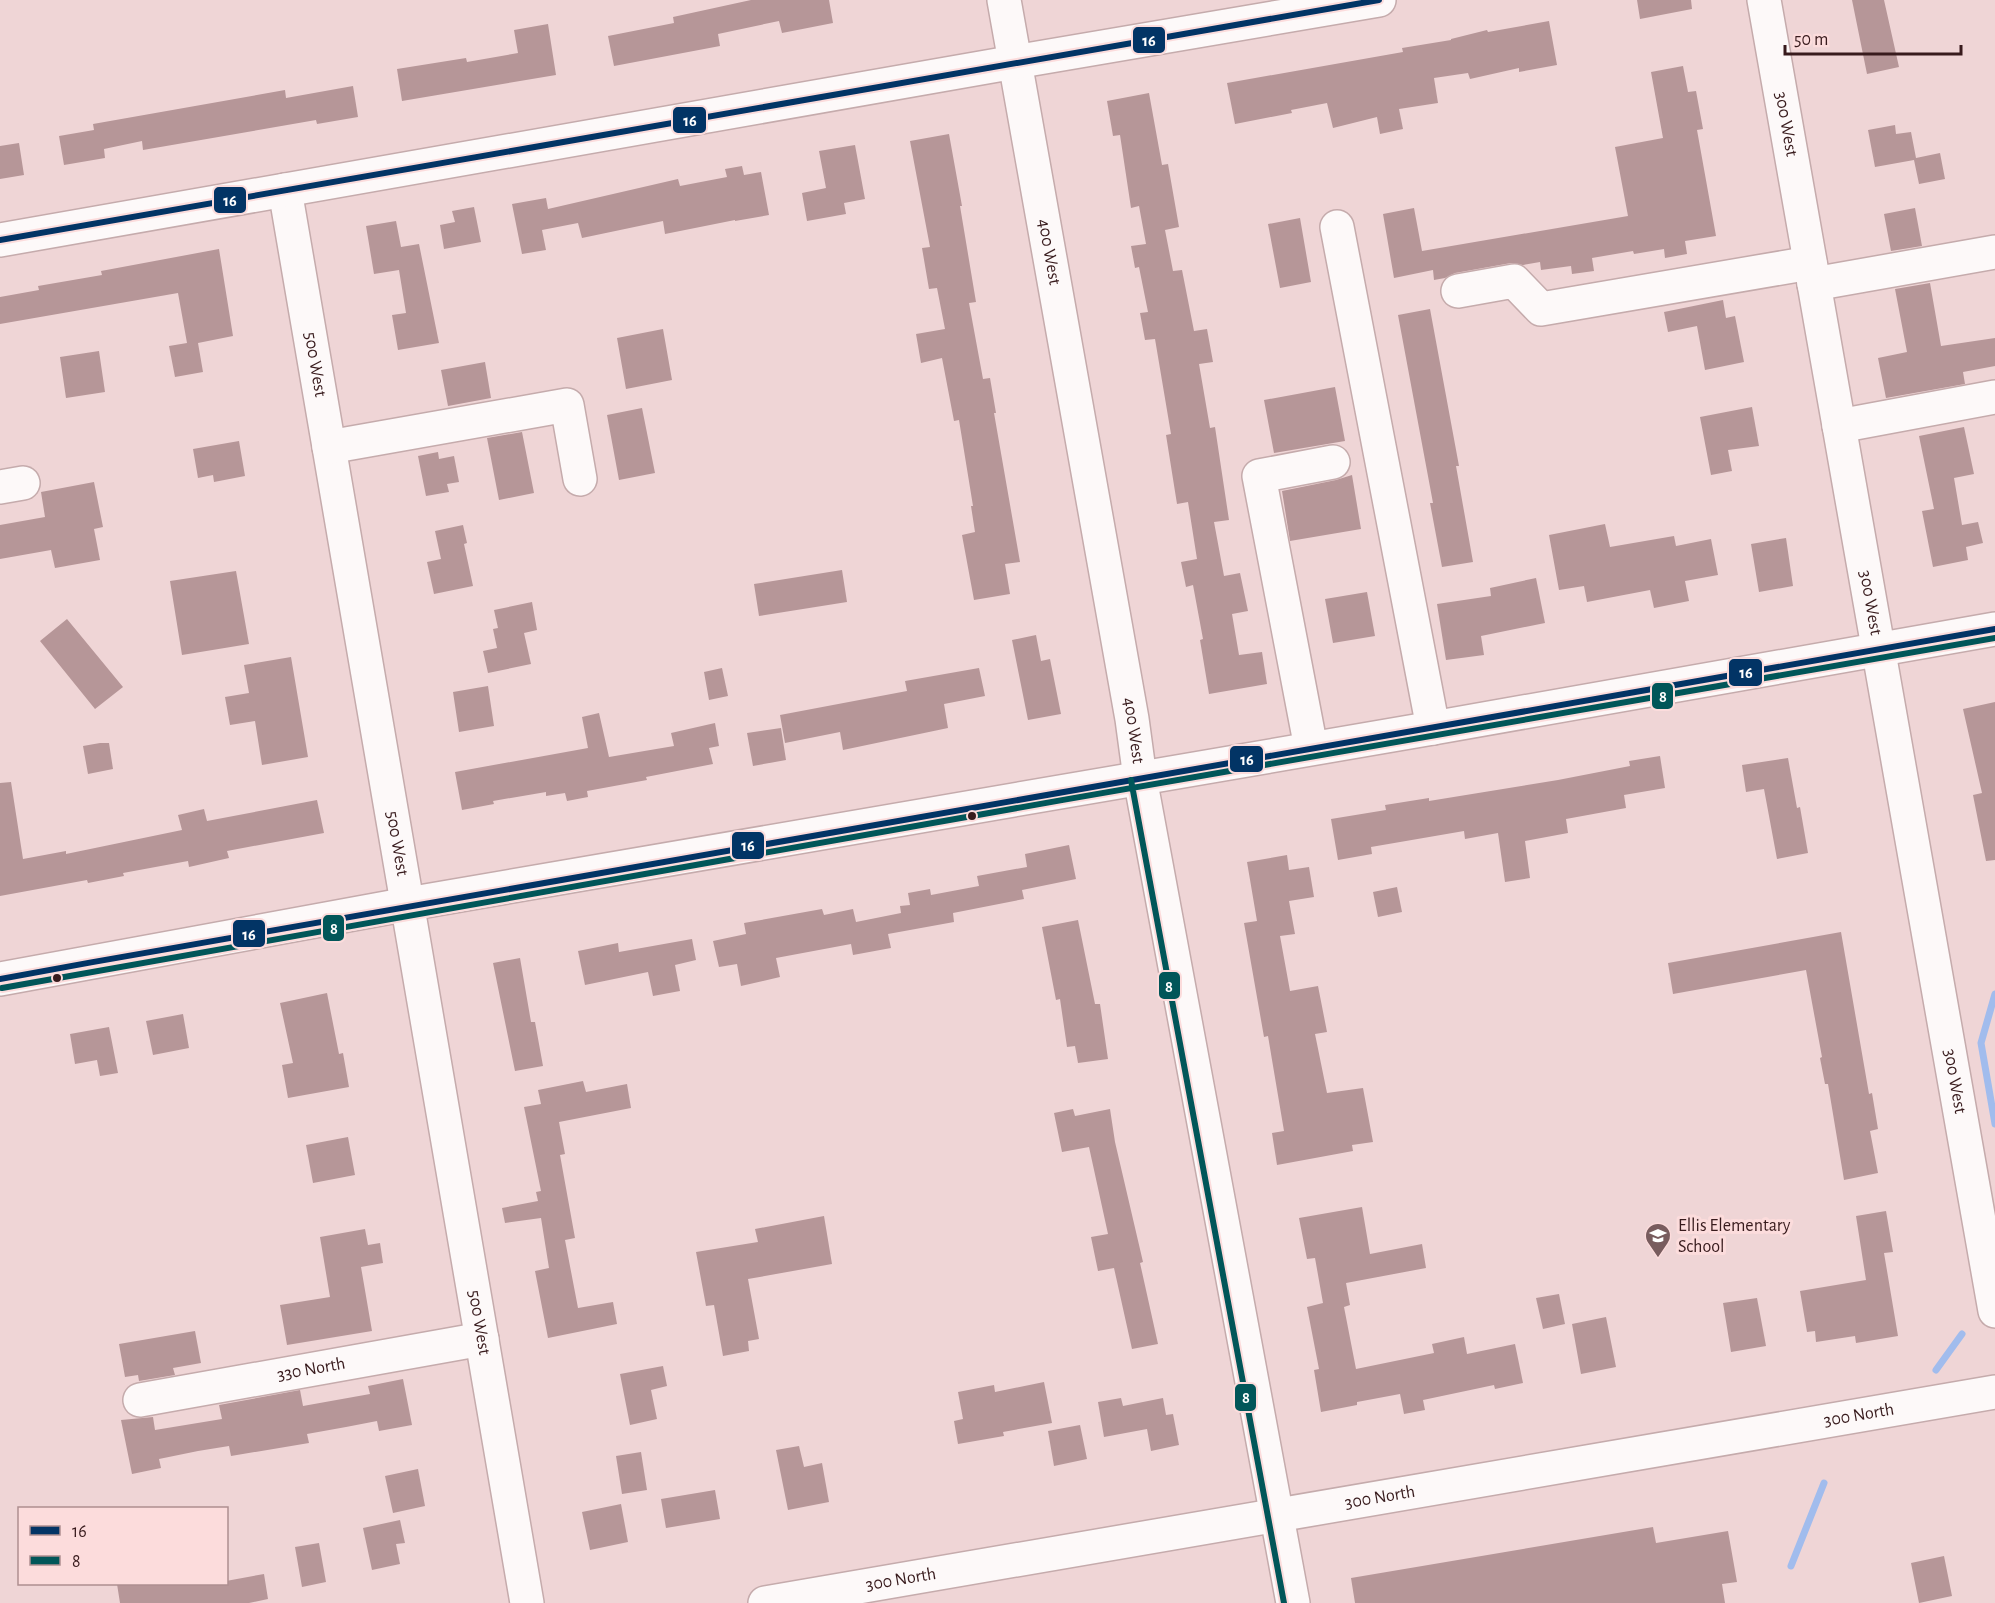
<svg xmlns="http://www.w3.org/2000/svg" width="1995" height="1603" viewBox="0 0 1995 1603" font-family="'Alegreya Sans',sans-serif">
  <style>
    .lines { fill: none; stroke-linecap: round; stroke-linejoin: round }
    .stream { stroke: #a1bced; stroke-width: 7 }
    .building { fill: #b69698 }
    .minor-casing { stroke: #c5abac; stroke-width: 36 }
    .minor { stroke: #fdf9f9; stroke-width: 33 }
    .bus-1-casing { stroke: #fcdcdc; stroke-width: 10 }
    .bus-2-casing { stroke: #fcdcdc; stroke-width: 10 }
    .bus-1 { stroke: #023465; stroke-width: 6 }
    .bus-2 { stroke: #015659; stroke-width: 6 }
    .bus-dot { fill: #381b1d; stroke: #fcdcdc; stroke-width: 2 }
    .labels { text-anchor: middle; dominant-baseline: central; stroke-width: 6; stroke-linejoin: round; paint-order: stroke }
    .street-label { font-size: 18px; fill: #381b1d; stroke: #fcdcdc }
    .poi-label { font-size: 18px; fill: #381b1d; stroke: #fcdcdc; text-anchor: start }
    .line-badge { stroke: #fcdcdc; stroke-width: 2 }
    .badge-label { font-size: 16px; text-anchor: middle; font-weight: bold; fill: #fff }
  </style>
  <rect width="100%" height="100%" fill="#efd5d6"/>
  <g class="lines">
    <path class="stream" d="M1995,994L1981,1043L1995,1124
      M1936,1370L1962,1334
      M1791,1566L1824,1483"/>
  </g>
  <path class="building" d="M751,0H829L833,23L782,33L779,21L718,34L720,46L614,66L608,36L674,23L673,17Z
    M1637,0H1691L1692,9L1640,19Z
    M1852,0H1884L1899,67L1867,74Z
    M1549,21L1557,65L1519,72V68L1470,79L1468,73L1434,78L1438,103L1399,109L1403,129L1380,134L1377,117L1333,128L1327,103L1291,110L1292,113L1235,124L1227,83L1403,52L1402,48L1451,40V39L1487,30L1488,32Z
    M548,24L556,75L402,101L397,69L466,58L467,62L518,53L514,30Z
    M1683,66L1688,92L1696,91L1703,129L1697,130L1716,236L1685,241L1687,254L1665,258L1664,249L1634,254L1633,251L1592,258L1594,271L1572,274L1571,266L1541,270L1540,262L1523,265L1511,263L1455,273L1445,278L1434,280L1433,270L1394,278L1383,214L1414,208L1422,251L1628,216L1615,147L1663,138L1651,72Z
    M353,86L358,117L317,124L316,120L143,150L142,141L104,149L105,158L64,165L59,136L94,130L93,124L285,90L286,98Z
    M1149,93L1162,165L1168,164L1179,227L1165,230L1173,271L1182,270L1194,331L1207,329L1213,362L1199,364L1210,428L1215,427L1229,520L1214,522L1224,576L1240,573L1248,611L1232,614L1239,655L1262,652L1267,684L1209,694L1200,640L1203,639L1193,585L1186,587L1181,562L1197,559L1188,502L1177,504L1166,435L1171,434L1155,339L1145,340L1140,313L1148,312L1139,267L1135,268L1131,246L1146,244L1139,206L1131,208L1120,135L1113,136L1107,101Z
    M1895,125L1896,134L1911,132L1916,158L1940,153L1945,179L1919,184L1914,160L1875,167L1868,130Z
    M949,134L962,206H960L976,302L969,303L983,379L990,378L996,413H994L1020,562L1005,564L1010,594L974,600L962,535L975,532L971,506H973L959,420L954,421L942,358L921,363L916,334L945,329L937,288L929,289L922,248L930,247L910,141Z
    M19,143L24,175L0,179V146Z
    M855,145L865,199L844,203L846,214L807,221L802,193L826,188L819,151Z
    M742,166L744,175L761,172L769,215L735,221V220L665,234L663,221L582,238L578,223L542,230L546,250L522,254L512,204L546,198L548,209L678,179L680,186L727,177L725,169Z
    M474,207L481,242L444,249L440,225L455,222L452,211Z
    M1915,208L1922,246L1891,251L1884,214Z
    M1300,218L1311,282L1280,288L1268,224Z
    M396,221L401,247L419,244L439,343L398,350L392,315L406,313L399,270L374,274L366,226Z
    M219,249L233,336L198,343L203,372L175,377L169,346L187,343L178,293L0,324V297L39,290L38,286L102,275L101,271Z
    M1930,283L1941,346L1995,338V366L1963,372L1965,384L1886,398L1878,358L1907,352L1895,289Z
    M1723,300L1726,318L1735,316L1744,362L1705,370L1697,326L1668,332L1664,312Z
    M1430,309L1459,466H1456L1473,562L1442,567L1430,503H1433L1398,315Z
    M663,329L672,380L626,389L617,338Z
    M99,351L105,392L66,398L60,357Z
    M485,362L491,398L448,406L441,370Z
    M1335,387L1345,441L1274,453L1264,400Z
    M1752,407L1759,446L1728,450L1732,471L1711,475L1700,417Z
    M642,408L655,473L619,480L607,415Z
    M1964,427L1974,474L1954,478L1962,525L1978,522L1983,543L1966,547L1968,560L1933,567L1922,511L1934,509L1919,436Z
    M522,432L534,493L499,500L487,438Z
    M239,441L245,476L214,482L213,475L198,478L193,449Z
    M438,452L439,459L454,456L459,482L447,484L449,492L426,496L418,456Z
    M1352,475L1361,529L1290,541L1282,491L1336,480Z
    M94,482L103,527L94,529L100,560L55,568L51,550L0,559V525L45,517L41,492Z
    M1605,524L1610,547L1674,536L1676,546L1711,539L1718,575L1685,581L1689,601L1654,608L1650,590L1587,602L1584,586L1559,590L1549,535Z
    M463,525L467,543L464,544L473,586L434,594L427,562L441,559L435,531Z
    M1786,538L1793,586L1759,592L1751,544Z
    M842,570L847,602L759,616L754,584Z
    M236,571L249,644L182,655L170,581Z
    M1536,578L1545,623L1481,636L1484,655L1446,660L1437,604L1491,596L1490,588Z
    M1367,592L1375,636L1333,643L1325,599Z
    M532,602L537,630L524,633L531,664L488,673L483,651L497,648L493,629L498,628L494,610Z
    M67,619L123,687L95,709L40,641Z
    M1036,635L1041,661L1050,659L1061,714L1028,720L1012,640Z
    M291,657L308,757L262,765L255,721L230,725L225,697L249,693L244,665Z
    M722,668L728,696L709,700L704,672Z
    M979,668L985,696L944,704L948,728L843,750L840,732L785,743L780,715L907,691L905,681Z
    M488,686L494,726L459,732L453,692Z
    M1995,702V860L1986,861L1973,795L1982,793L1963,709Z
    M599,713L609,757L674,746L671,733L715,723L719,746L709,748L713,764L646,777L647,780L587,791L588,797L567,801L565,793L546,796V792L493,801L494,804L462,810L455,772L588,748L582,717Z
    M781,728L786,760L753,766L747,733Z
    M100,743H109L113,769L88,774L83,746Z
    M1660,756L1665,788L1624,795L1626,808L1566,819L1568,833L1525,841L1530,878L1505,882L1498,833L1465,839L1464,831L1371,847L1372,854L1338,860L1331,819L1386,810L1385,805L1429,798V801L1558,780L1630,766L1629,761Z
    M1788,758L1797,808L1800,807L1808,853L1777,859L1764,789L1746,792L1742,765Z
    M11,782L23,859L66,851V854L182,830L178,815L204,809L207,821L317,800L324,833L227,851L229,858L189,867L188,861L123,873L124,876L88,883L87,880L0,896V783Z
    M1069,845L1076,879L1022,890L1024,899L953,913L954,922L888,934L891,948L853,955L851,944L776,958L780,977L741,986L737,964L719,967L713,941L746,934L744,923L822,909L824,915L853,909L856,922L901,913L900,906L910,905L908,893L930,889L931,895L979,886L977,876L1027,867L1025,854Z
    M1287,855L1289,870L1309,867L1314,897L1289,901L1295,934L1280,936L1290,991L1318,986L1327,1032L1315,1034L1327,1093L1363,1088L1373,1142L1352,1145L1353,1151L1277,1165L1272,1133L1284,1131L1268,1036L1264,1037L1244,923L1257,921L1247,862Z
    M1397,887L1402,912L1378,917L1373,892Z
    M1078,920L1095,1004H1100L1108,1059L1078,1063L1075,1046L1067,1047L1060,999L1056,1000L1042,927Z
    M1841,932L1869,1094L1872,1093L1878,1129L1870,1131L1878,1173L1844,1180L1828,1084H1825L1820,1058L1822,1057L1806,970L1673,994L1668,963Z
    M692,939L696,960L675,965L680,991L653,996L648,972L585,985L578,951L618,943L619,952Z
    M520,958L531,1022H535L543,1066L515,1071L493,963Z
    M327,993L339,1054L343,1053L349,1087L288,1098L282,1065L293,1063L280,1003Z
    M183,1014L189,1048L153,1055L146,1021Z
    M109,1027L118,1073L100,1076L97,1060L75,1064L70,1034Z
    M583,1081L586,1092L627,1084L631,1108L559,1122L565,1154L560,1155L575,1238L565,1240L578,1308L613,1302L617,1324L548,1338L535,1271L549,1268L541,1218L505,1223L502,1208L538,1201L536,1192L541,1191L524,1107L541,1104L538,1090Z
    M1073,1109L1075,1116L1110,1109L1115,1142L1143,1262L1140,1263L1158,1344L1132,1349L1114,1268L1098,1271L1091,1237L1108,1234L1089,1147L1062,1152L1054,1113Z
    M348,1137L355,1175L313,1183L306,1145Z
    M1362,1207L1370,1254L1422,1244L1426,1268L1346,1283L1350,1305L1344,1307L1356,1369L1434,1353L1432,1344L1464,1337L1467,1354L1515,1344L1523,1383L1495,1389L1494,1385L1423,1400L1425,1410L1404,1414L1400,1394L1357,1402V1405L1321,1412L1314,1370L1319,1369L1307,1307L1323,1303L1315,1258L1307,1259L1299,1218Z
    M1886,1211L1893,1252L1884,1253L1898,1336L1856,1343L1855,1336L1816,1342L1815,1331L1807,1332L1800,1291L1866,1280L1856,1216Z
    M824,1216L832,1264L748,1279L759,1339L748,1341L749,1351L723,1356L714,1305L706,1306L696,1252L758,1242L755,1229Z
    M365,1229L368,1245L380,1243L383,1263L361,1267L372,1331L287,1345L280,1305L330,1297L320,1237Z
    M1559,1294L1565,1324L1543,1329L1536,1298Z
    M1757,1298L1766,1346L1731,1352L1723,1303Z
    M1606,1317L1616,1367L1581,1374L1572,1324Z
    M195,1331L201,1363L173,1368L175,1375L139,1381L138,1375L125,1377L119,1344Z
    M663,1366L667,1386L651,1390L657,1419L630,1425L620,1374Z
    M403,1379L412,1425L379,1431L377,1421L346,1427L307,1434L309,1443L231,1456L229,1446L198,1451L159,1459L161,1468L132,1474L121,1420L153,1417L155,1430L222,1419L219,1405L300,1390L303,1406L370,1394L368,1386Z
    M1044,1382L1052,1423L1003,1432L1004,1436L958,1444L954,1421L963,1419L958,1392L994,1385L995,1392Z
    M1121,1398L1123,1406L1163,1398L1166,1415L1173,1414L1179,1445L1151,1451L1147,1429L1104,1437L1098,1402Z
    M1080,1425L1087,1459L1054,1466L1048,1431Z
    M799,1446L804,1467L822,1463L829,1502L788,1510L776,1450Z
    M641,1452L647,1490L622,1494L616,1456Z
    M418,1469L425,1506L393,1513L385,1476Z
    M715,1490L720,1519L666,1528L661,1499Z
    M621,1504L628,1542L590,1550L582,1512Z
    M400,1520L405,1543L396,1544L400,1564L372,1570L363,1528Z
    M1653,1527L1656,1543L1728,1531L1737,1582L1722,1584L1725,1603H1355L1351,1578Z
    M319,1543L326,1582L302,1587L295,1547Z
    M1944,1556L1952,1596L1919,1603L1911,1563Z
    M264,1574L268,1599L249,1603H120L117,1584H226V1581Z"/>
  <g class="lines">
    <defs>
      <g id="minor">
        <path id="s1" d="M1004,0L1132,719L1140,778L1293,1603"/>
        <path id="s2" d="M1764,0L1995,1311"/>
        <path id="s3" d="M285,190L527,1603"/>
        <path d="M1337,227L1433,728"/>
        <path d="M0,240L1015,62L1379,0"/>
        <path d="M1814,284L1995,252"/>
        <path d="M1458,291L1514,281L1541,309L1810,263"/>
        <path d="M1839,426L1995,397"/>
        <path d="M329,447L567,405L580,479"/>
        <path d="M0,487L23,483"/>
        <path d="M1311,748L1259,476L1333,462"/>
        <path d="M0,979L408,904L1433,728L1995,629"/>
        <path id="s4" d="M140,1400L482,1339"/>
        <path id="s5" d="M765,1603L1995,1392"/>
      </g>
    </defs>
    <use href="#minor" class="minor-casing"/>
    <use href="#minor" class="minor"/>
    <defs>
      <path id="bus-1" d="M0,240L1379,0
        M0,979C664,857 1330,746 1995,629"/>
      <path id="bus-2" d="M1131,780L1284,1603
        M2,988C665,866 1331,755 1995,638"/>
    </defs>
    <use href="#bus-1" class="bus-1-casing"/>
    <use href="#bus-2" class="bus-2-casing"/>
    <use href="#bus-1" class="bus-1"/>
    <use href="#bus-2" class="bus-2"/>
  </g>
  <defs>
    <symbol id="school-pin" viewBox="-11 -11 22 30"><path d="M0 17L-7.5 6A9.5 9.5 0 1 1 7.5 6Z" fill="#785c5e" stroke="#fcdcdc"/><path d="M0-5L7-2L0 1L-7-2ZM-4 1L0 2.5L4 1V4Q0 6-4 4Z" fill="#fff"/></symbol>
  </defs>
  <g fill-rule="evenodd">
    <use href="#school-pin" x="1643" y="1221" width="30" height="40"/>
  </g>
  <g class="bus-dot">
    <circle cx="972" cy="816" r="5"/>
    <circle cx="57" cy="978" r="5"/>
  </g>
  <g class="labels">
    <g class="street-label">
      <text stroke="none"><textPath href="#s2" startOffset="126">300 West</textPath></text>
      <text stroke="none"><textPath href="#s1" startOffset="256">400 West</textPath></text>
      <text stroke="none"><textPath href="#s3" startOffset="177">500 West</textPath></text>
      <text stroke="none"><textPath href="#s2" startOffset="612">300 West</textPath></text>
      <text stroke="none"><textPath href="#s1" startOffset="742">400 West</textPath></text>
      <text stroke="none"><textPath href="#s3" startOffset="663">500 West</textPath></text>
      <text stroke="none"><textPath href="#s2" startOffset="1098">300 West</textPath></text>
      <text stroke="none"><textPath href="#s3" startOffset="1149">500 West</textPath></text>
      <text stroke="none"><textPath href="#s4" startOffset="174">330 North</textPath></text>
      <text stroke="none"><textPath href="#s5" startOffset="1110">300 North</textPath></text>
      <text stroke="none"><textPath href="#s5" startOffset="624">300 North</textPath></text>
      <text stroke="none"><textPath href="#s5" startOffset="138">300 North</textPath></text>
    </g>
    <g class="poi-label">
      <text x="1678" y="1226">Ellis Elementary<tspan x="1678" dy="21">School</tspan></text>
    </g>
  </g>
  <g class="line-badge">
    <rect x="1132" y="26" width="34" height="28" rx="6" fill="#023465"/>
    <rect x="672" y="106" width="35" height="28" rx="6" fill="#023465"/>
    <rect x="213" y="186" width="34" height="28" rx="6" fill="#023465"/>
    <rect x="1728" y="658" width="35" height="29" rx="6" fill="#023465"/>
    <rect x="1651" y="682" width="23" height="28" rx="6" fill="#015659"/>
    <rect x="1229" y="745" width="35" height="28" rx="6" fill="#023465"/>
    <rect x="731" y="831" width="34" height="29" rx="6" fill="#023465"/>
    <rect x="322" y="914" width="23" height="28" rx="6" fill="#015659"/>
    <rect x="232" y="919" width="34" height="29" rx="6" fill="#023465"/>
    <rect x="1158" y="971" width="23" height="29" rx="6" fill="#015659"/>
    <rect x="1234" y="1383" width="23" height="29" rx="6" fill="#015659"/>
  </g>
  <g class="badge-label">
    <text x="1149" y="46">16</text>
    <text x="690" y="126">16</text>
    <text x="230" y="206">16</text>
    <text x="1746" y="678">16</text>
    <text x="1663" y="702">8</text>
    <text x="1247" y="765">16</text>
    <text x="748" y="851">16</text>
    <text x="334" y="934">8</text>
    <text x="249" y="940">16</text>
    <text x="1169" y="992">8</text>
    <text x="1246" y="1403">8</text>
  </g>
  <rect x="18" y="1507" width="210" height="78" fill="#fcdcdc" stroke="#ae8f90" stroke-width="1.5"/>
  <rect x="30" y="1526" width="30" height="9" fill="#023465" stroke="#ae8f90" stroke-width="1.5"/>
  <text x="72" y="1537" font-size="18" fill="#381b1d">16</text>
  <rect x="30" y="1556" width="30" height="9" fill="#015659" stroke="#ae8f90" stroke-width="1.5"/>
  <text x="72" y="1567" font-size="18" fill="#381b1d">8</text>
  <path d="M1785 45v9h176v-9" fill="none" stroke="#381b1d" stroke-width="3"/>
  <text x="1794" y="45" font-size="18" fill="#381b1d" stroke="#fcdcdc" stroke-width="4.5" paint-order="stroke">50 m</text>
</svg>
